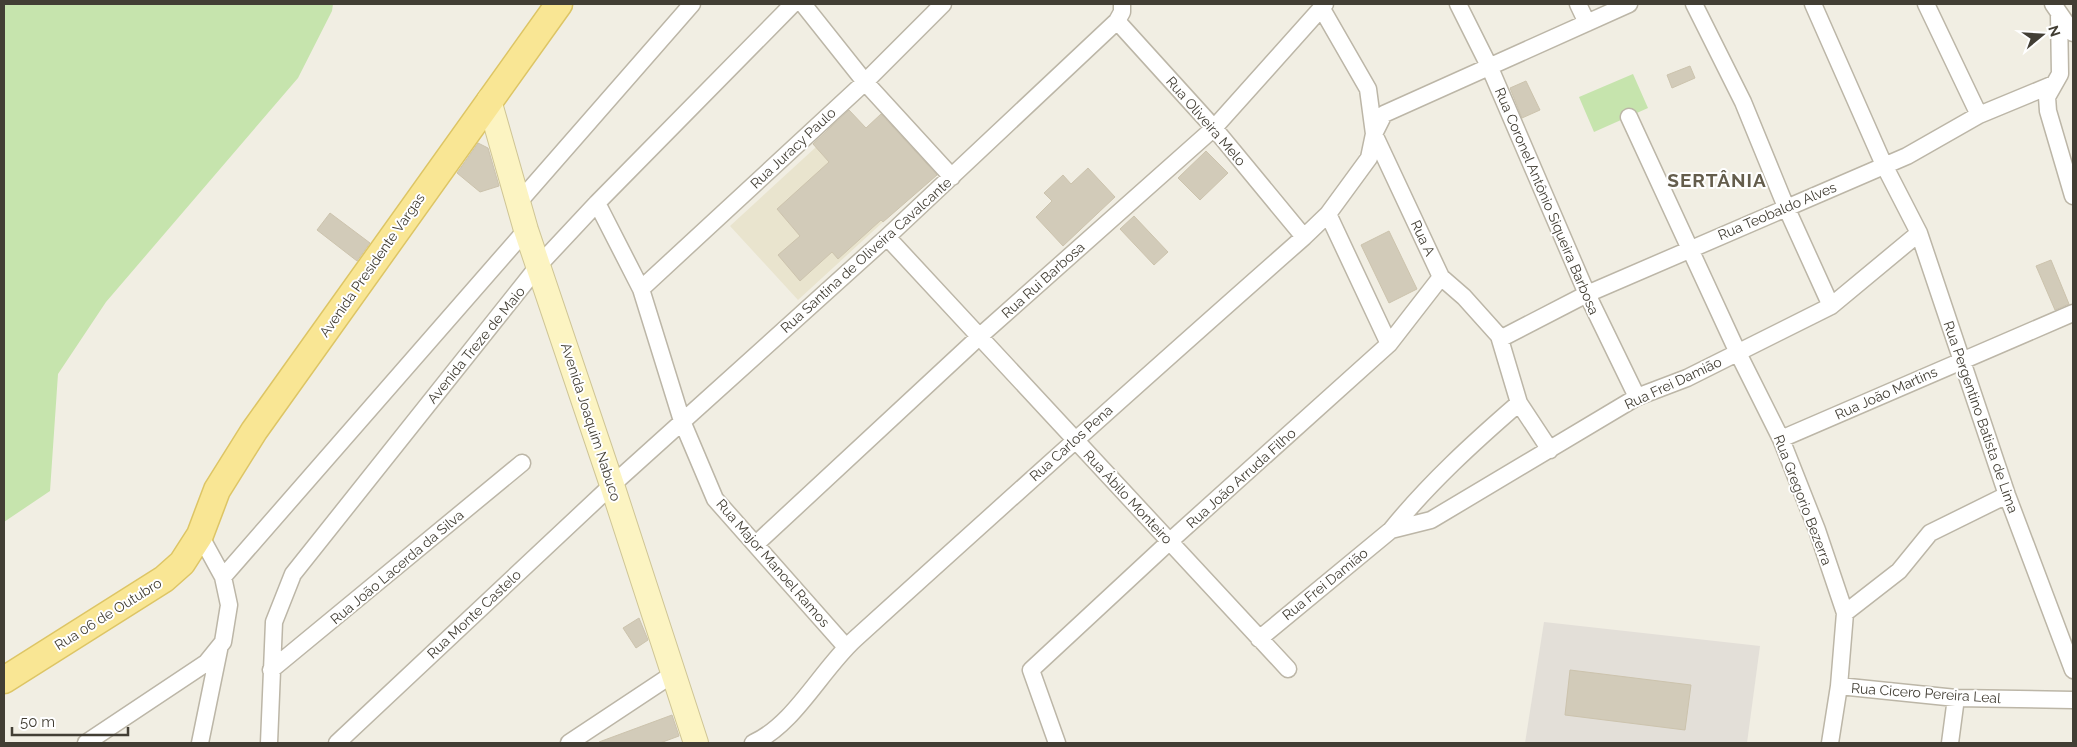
<svg xmlns="http://www.w3.org/2000/svg" width="2077" height="747" viewBox="0 0 2077 747" font-family="Raleway,sans-serif">
  <style>
    .industrial { fill: #e3dfd8 }
    .education { fill: #e9e4ce }
    .green { fill: #c6e4ad }
    .building { fill: #d2cbb9; stroke: #ccc3ad }
    .lines { fill: none; stroke-linecap: round; stroke-linejoin: round }
    .minor-casing { stroke: #bcb6a7; stroke-width: 19 }
    .secondary-casing { stroke: #cfc595; stroke-width: 26 }
    .primary-casing { stroke: #ddc565; stroke-width: 29 }
    .minor { stroke: #fff; stroke-width: 16 }
    .secondary { stroke: #fcf4c2; stroke-width: 24 }
    .primary { stroke: #f9e694; stroke-width: 26 }
    .labels { text-anchor: middle; dominant-baseline: central; stroke-width: 4; stroke-linejoin: round; paint-order: stroke }
    .street-label { font-size: 14px; fill: #423e34; stroke: #fff }
    .district-label { font-size: 19px; font-weight: bold; letter-spacing: 1px; fill: #645d4c; stroke: #fff }
  </style>
  <rect width="100%" height="100%" fill="#f1eee3"/>
  <path class="industrial" d="M1544,622L1760,646L1747,743H1525Z"/>
  <path class="education" d="M816,147L883,222L798,300L730,226Z"/>
  <path class="green" d="M4,4H333L332,11L298,78L106,302L58,374L50,491L4,522Z
    M1633,74L1648,108L1594,132L1579,97Z"/>
  <path class="building" d="M1690,66L1695,78L1672,88L1667,75Z
    M1526,81L1540,110L1522,118L1510,88Z
    M849,110L866,128L881,114L937,175L883,222L881,220L838,259L832,252L800,281L778,255L800,236L777,209L829,162L813,144Z
    M478,143L488,148L499,186L480,192L457,173Z
    M1206,151L1228,173L1200,200L1178,178Z
    M1088,168L1115,197L1063,246L1036,217L1052,201L1044,193L1063,175L1071,184Z
    M330,213L370,243L357,261L317,230Z
    M1134,216L1168,252L1154,265L1120,229Z
    M1389,231L1417,289L1389,303L1361,245Z
    M2051,260L2069,304L2055,310L2036,266Z
    M639,618L648,640L636,648L623,628Z
    M1570,670L1691,685L1685,730L1565,715Z
    M672,715L679,736L660,743H599V742Z"/>
  <g class="lines">
    <defs>
      <path id="minor" d="M803,4L865,82L952,177
        M1458,4L1490,68L1587,294L1637,397
        M1578,4L1587,23
        M1694,4L1743,102L1786,207L1831,306
        M1813,4L1884,165L1919,233L2007,495L2073,670
        M1926,4L1979,115
        M2053,4L2073,33
        M1322,9L1368,89L1374,134L1441,277L1464,297L1499,336L1519,403L1550,450
        M2059,14L2060,74L2047,97L2048,111L2073,196
        M1117,21L1214,128L1304,237
        M1629,117L1738,353L1781,439L1817,530L1845,613L1839,686L1830,743
        M518,203L692,4
        M597,203L641,289L682,421L715,499L846,647
        M1328,214L1389,344
        M887,237L1288,669
        M641,289L865,82L943,4
        M1500,339L1587,294L1907,156L1979,115L2054,84
        M1781,439L2073,313
        M1391,530C1429,483 1474,442 1519,403
        M756,544L980,336L1214,128L1325,4
        M223,577L526,230
        M1845,613L1899,571L1930,533L2007,495
        M1259,639L1391,530L1431,520L1637,397L1687,378L1831,306L1919,233
        M271,670L522,463
        M1839,686L1956,698L2073,700
        M86,743L206,663L223,642L229,605L223,577L200,535
        M200,743L219,650
        M269,743L274,622L293,574L539,265L597,203L793,4
        M337,743L612,485L887,237L1117,21L1122,12V4
        M569,743L673,674
        M753,743C794,725 821,670 855,639C1004,504 1153,370 1304,237L1328,214L1369,158L1374,134L1384,114L1629,4
        M1057,743L1031,670L1169,542L1389,344L1441,277
        M1950,743L1956,698"/>
      <path id="secondary" d="M489,100L526,230L612,485L696,743"/>
      <path id="primary" d="M4,680L164,579L182,563L200,535L217,490L254,431L559,4"/>
    </defs>
    <use href="#minor" class="minor-casing"/>
    <use href="#secondary" class="secondary-casing"/>
    <use href="#primary" class="primary-casing"/>
    <use href="#minor" class="minor"/>
    <use href="#secondary" class="secondary"/>
    <use href="#primary" class="primary"/>
  </g>
  <g class="labels">
    <g class="street-label">
      <text transform="translate(1206 121) rotate(49)">Rua Oliveira Melo</text>
      <text transform="translate(793 148) rotate(-43)">Rua Juracy Paulo</text>
      <text transform="translate(1547 201) rotate(67)">Rua Coronel Antônio Siqueira Barbosa</text>
      <text transform="translate(1777 211) rotate(-23)">Rua Teobaldo Alves</text>
      <text transform="translate(1423 238) rotate(65)">Rua A</text>
      <text transform="translate(866 255) rotate(-42)">Rua Santina de Oliveira Cavalcante</text>
      <text transform="translate(372 265) rotate(-55)">Avenida Presidente Vargas</text>
      <text transform="translate(1043 280) rotate(-42)">Rua Rui Barbosa</text>
      <text transform="translate(476 345) rotate(-51)">Avenida Treze de Maio</text>
      <text transform="translate(1673 383) rotate(-25)">Rua Frei Damião</text>
      <text transform="translate(1886 393) rotate(-24)">Rua João Martins</text>
      <text transform="translate(1981 417) rotate(71)">Rua Pergentino Batista de Lima</text>
      <text transform="translate(591 422) rotate(72)">Avenida Joaquim Nabuco</text>
      <text transform="translate(1071 443) rotate(-42)">Rua Carlos Pena</text>
      <text transform="translate(1241 478) rotate(-42)">Rua João Arruda Filho</text>
      <text transform="translate(1128 497) rotate(47)">Rua Ábilo Monteiro</text>
      <text transform="translate(1803 500) rotate(69)">Rua Gregorio Bezerra</text>
      <text transform="translate(773 563) rotate(49)">Rua Major Manoel Ramos</text>
      <text transform="translate(397 567) rotate(-40)">Rua João Lacerda da Silva</text>
      <text transform="translate(1325 584) rotate(-39)">Rua Frei Damião</text>
      <text transform="translate(108 614) rotate(-32)">Rua 06 de Outubro</text>
      <text transform="translate(474 614) rotate(-43)">Rua Monte Castelo</text>
      <text transform="translate(1926 693) rotate(4)">Rua Cicero Pereira Leal</text>
    </g>
    <g class="district-label">
      <text x="1717" y="180">SERTÂNIA</text>
    </g>
  </g>
  <rect width="2077" height="747" fill="none" stroke="#423e34" stroke-width="10"/>
  <g transform="translate(2042 35) rotate(72)" stroke="#ffffff" stroke-width="4" paint-order="stroke">
  <path d="M0-4L9 19L0 12L-9 19Z" fill="#423e34"/>
  <text y="-8" font-size="14" font-weight="bold" text-anchor="middle" fill="#423e34">N</text>
  </g>
  <path d="M12 727v8h116v-8" fill="none" stroke="#423e34" stroke-width="2.5"/>
  <text x="20" y="727" font-size="15" fill="#423e34" stroke="#ffffff" stroke-width="4" paint-order="stroke">50 m</text>
</svg>
